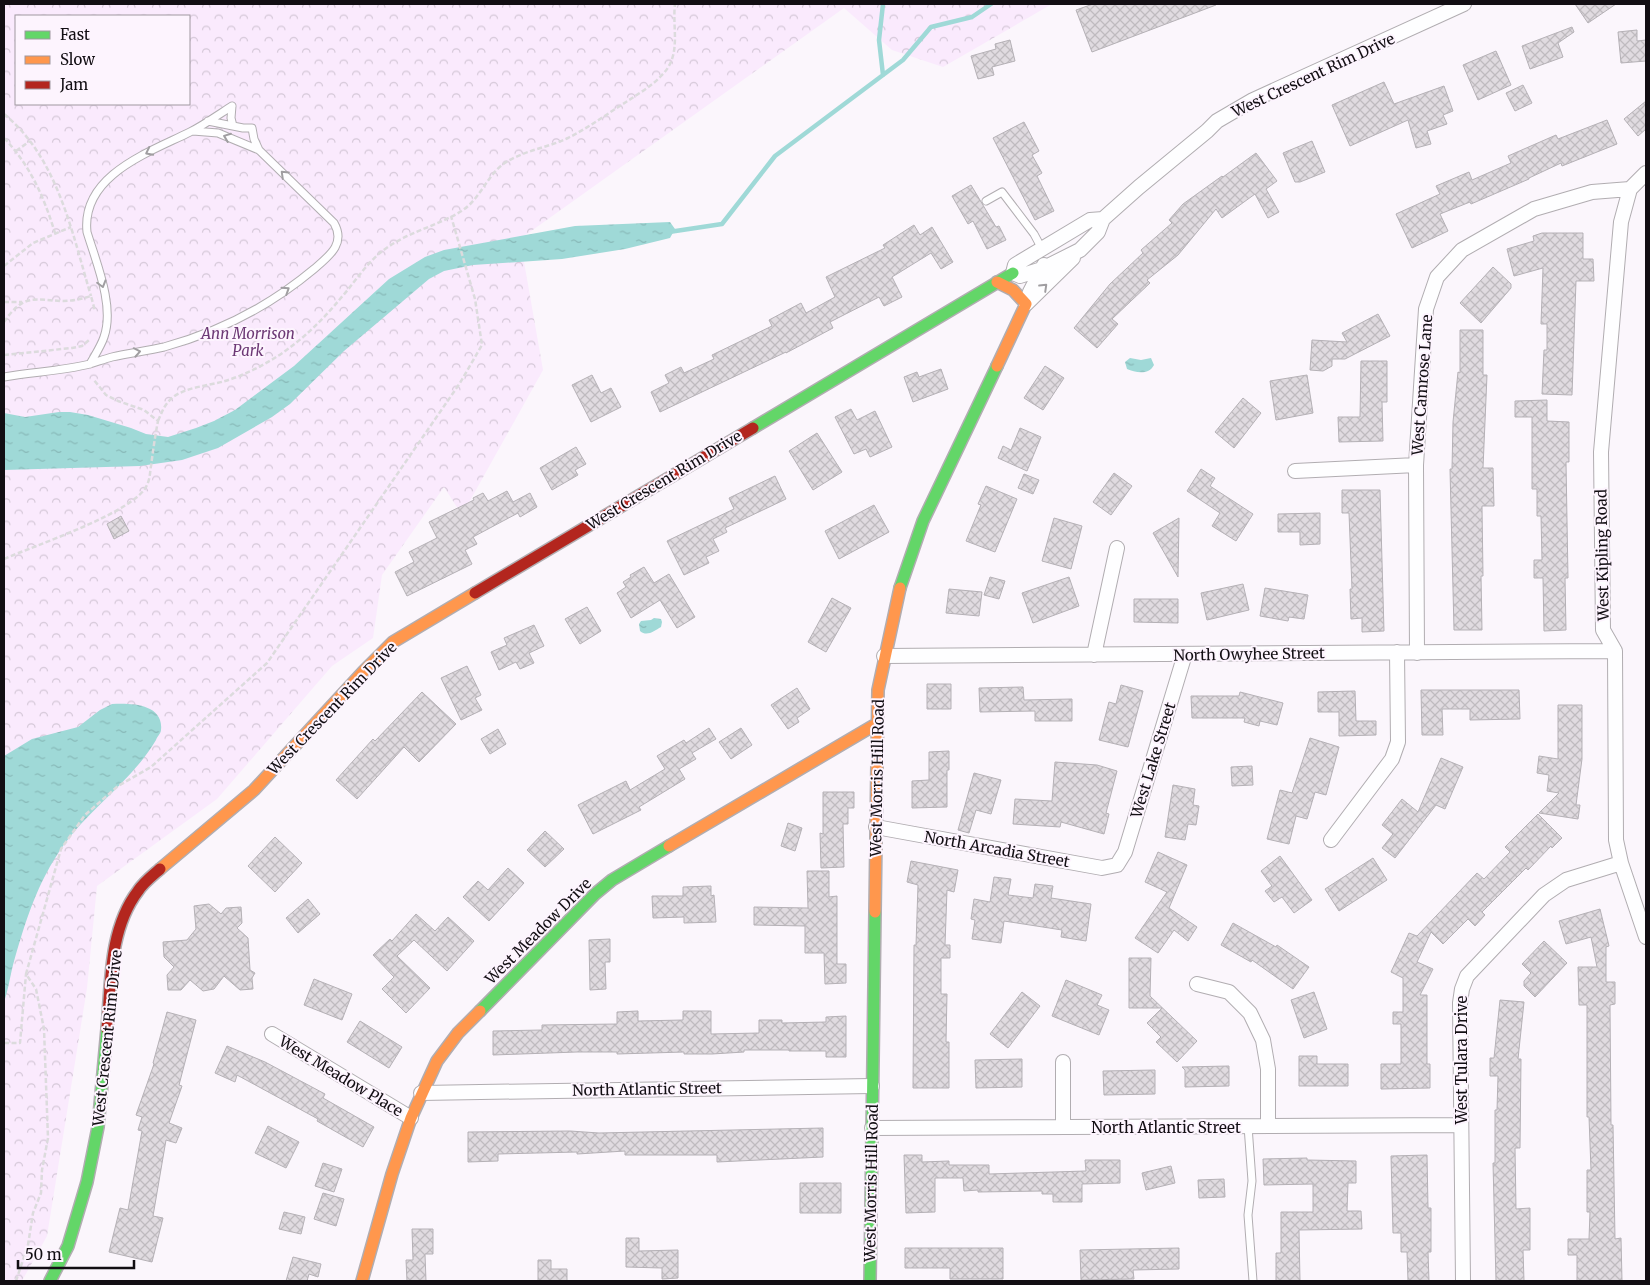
<svg xmlns="http://www.w3.org/2000/svg" width="1650" height="1285" viewBox="0 0 1650 1285" font-family="Merriweather,serif">
  <style>
    .park { fill: url(#park-crowns); fill-rule: evenodd }
    .water { fill: url(#water-ripples) }
    .lines { fill: none; stroke-linecap: round; stroke-linejoin: round }
    .stream { stroke: #9fd9d7; stroke-width: 4.5 }
    .building { fill: url(#building-cross-hatch); stroke: #b5b1b6 }
    .lane-casing { stroke: #b1adb1; stroke-width: 9 }
    .street-casing { stroke: #b1adb1; stroke-width: 16 }
    .fast-casing { stroke: #b1adb1; stroke-width: 14 }
    .slow-casing { stroke: #b1adb1; stroke-width: 14 }
    .jam-casing { stroke: #b1adb1; stroke-width: 14 }
    .path { stroke: #dcdbdd; stroke-width: 2.5; stroke-dasharray: 5 2.5; stroke-linecap: butt }
    .lane { stroke: #fefeff; stroke-width: 7 }
    .street { stroke: #fefeff; stroke-width: 14 }
    .fast { stroke: #63d668; stroke-width: 11 }
    .slow { stroke: #ff974d; stroke-width: 11 }
    .jam { stroke: #b3261e; stroke-width: 11 }
    .oneway { stroke: #a09ea1 }
    .labels { text-anchor: middle; dominant-baseline: central; stroke-width: 4; stroke-linejoin: round; paint-order: stroke }
    .street-label { font-size: 15px; fill: #120e13; stroke: #fdf4fe }
    .park-label { font-size: 15px; font-style: italic; fill: #6c3875; stroke: #fdf4fe }
  </style>
  <defs>
    <pattern id="park-crowns" width="20" height="18" patternUnits="userSpaceOnUse" patternTransform="scale(1.25)"><rect width="20" height="18" fill="#faeafd"/><path d="M2 6a3 3 0 1 1 6 0M12 15a3 3 0 1 1 6 0" fill="none" stroke="#d5c8d8"/></pattern>
    <pattern id="water-ripples" width="26" height="14" patternUnits="userSpaceOnUse" patternTransform="scale(1.25)"><rect width="26" height="14" fill="#9fd9d7"/><path d="M2 4q2-2 4 0t4 0M15 11q2-2 4 0t4 0" fill="none" stroke="#88b9b8"/></pattern>
    <pattern id="building-cross-hatch" width="8" height="8" patternUnits="userSpaceOnUse" patternTransform="scale(1.25)"><rect width="8" height="8" fill="#e0dbe0"/><path d="M0 0l8 8M0 8l8-8" fill="none" stroke="#bfbbbf"/></pattern>
  </defs>
  <rect width="100%" height="100%" fill="#fbf6fc"/>
  <path class="park" d="M4,4H1052L943,67L892,50L844,8L520,239L543,370L462,515L444,487L382,575L373,638L332,666L217,799L97,886L87,988L47,1236L22,1281H4ZM16,16H189V104H16Z"/>
  <path class="water" d="M670,222L675,229L670,238L625,249L562,259L473,265L444,271L429,279L344,351L290,404L272,417L218,448L182,460L140,466L4,470V413L25,417L59,412H70L88,415L131,428L146,434L168,437L196,428L214,421L235,410L294,366L389,279L425,257L444,250L575,226Z
    M1130,358L1141,360L1151,358L1154,365C1149,375 1136,373 1127,369L1125,362Z
    M654,618L661,619L662,622L661,627C654,631 647,637 640,631L639,624L641,621L651,620Z
    M112,704C129,703 164,703 161,730C161,733 157,737 156,740C132,781 90,808 63,846C37,883 25,922 13,965C10,977 8,991 4,1002V756L32,739L78,727L100,710Z"/>
  <g class="lines">
    <path class="stream" d="M883,4L879,40L883,75
      M669,232L722,224L775,156L903,60L931,27L972,17L991,4"/>
  </g>
  <path class="building" d="M1093,4H1216V5L1092,52L1076,10Z
    M1575,4H1616L1588,23Z
    M1572,27L1574,32L1558,43L1563,57L1530,69L1522,46Z
    M1637,30V41L1646,40V61L1621,63L1618,32Z
    M1010,40L1015,61L992,67L994,75L978,79L971,56L996,49L995,44Z
    M1496,51L1511,85L1478,100L1463,65Z
    M1384,82L1394,104L1444,86L1453,111L1443,115L1447,124L1427,131L1431,144L1416,148L1408,120L1350,146L1332,105Z
    M1523,85L1532,103L1515,111L1506,93Z
    M1646,101V129L1638,136L1624,119Z
    M1607,120L1617,144L1562,166L1561,163L1529,178V179L1471,204L1470,202L1440,214L1448,231L1412,248L1396,214L1440,194L1436,186L1469,172L1472,180L1511,163L1508,156L1556,135L1558,139Z
    M1024,122L1039,151L1032,155L1042,173L1037,176L1054,211L1035,220L993,138Z
    M1312,141L1325,172L1300,182H1295L1283,153Z
    M1256,153L1277,181L1266,189L1279,212L1268,218L1255,194L1222,218L1216,209L1178,255L1147,280L1150,283L1112,319L1118,324L1097,348L1074,328L1110,284L1143,253L1141,250L1172,223L1169,220L1183,204L1222,176L1223,177Z
    M971,185L996,227L999,226L1006,240L987,249L973,221L968,224L952,196Z
    M914,225L920,235L932,227L953,262L941,269L931,253L892,277L902,297L884,306L879,297L830,322L833,328L786,353V352L660,412L651,392L669,383L665,375L681,367L684,373L714,359L712,355L772,326L769,320L801,303L806,313L835,297L826,277L885,248L883,245Z
    M1542,233H1583V259H1593L1594,281H1576L1572,395L1542,394L1544,350H1547V324H1541L1543,268L1514,276L1507,249L1534,241L1533,236Z
    M1493,267L1511,284V288L1481,323L1460,303Z
    M1378,314L1390,336L1345,359H1332V366L1323,371L1310,370L1312,340L1347,342L1342,333Z
    M1460,330H1483V375H1487L1483,468H1493L1494,506H1482L1483,576H1481L1482,630H1454L1450,469H1452L1453,422L1458,372L1460,373Z
    M1361,361H1387V402H1382L1383,441L1339,442L1338,417H1360Z
    M1045,366L1064,378L1043,410L1024,398Z
    M941,369L948,389L913,402L904,377L917,372L919,377Z
    M592,375L601,393L611,388L621,407L591,422L572,385Z
    M1307,375L1313,413L1276,420L1270,381Z
    M1243,398L1261,413L1234,448L1215,432Z
    M1547,400V421L1569,422V462H1566L1568,578H1565L1566,630L1544,631L1543,578H1534V560H1542L1541,516H1537V489H1532V417H1515V401Z
    M851,409L857,420L875,411L892,447L870,457L866,449L854,454L835,417Z
    M1020,428L1041,437L1027,471L998,458L1003,446L1011,450Z
    M817,433L842,472L813,490L789,451Z
    M576,447L586,464L575,470L578,475L552,490L540,468Z
    M1201,469L1215,478L1210,486L1253,514L1236,541L1212,526L1220,513L1187,491Z
    M1114,473L1132,486L1111,515L1093,502Z
    M1024,474L1039,480L1033,494L1018,488Z
    M775,476L786,499L725,528L727,532L713,539L719,551L706,557L709,563L684,575L667,541L734,509L729,498Z
    M986,486L1017,499L995,552L966,541L981,505L978,504Z
    M1342,490H1380L1384,631L1362,632V618L1351,619L1350,589H1352L1349,513H1342Z
    M507,491L513,502L530,493L537,507L520,517L518,513L473,537L477,544L465,550L472,564L407,596L395,572L414,562L409,552L437,538L429,522L474,500L473,498L483,493L488,501Z
    M874,505L889,532L839,559L825,531Z
    M1320,513V544L1300,545V532H1278V514Z
    M121,516L129,531L114,539L107,524Z
    M1054,518L1082,526L1071,569L1042,561Z
    M1179,518L1178,577L1153,533Z
    M644,567L654,583L669,574L695,617L677,628L660,600L631,618L617,593L626,587L623,582L631,577L630,575Z
    M990,577L1005,581L999,599L984,595Z
    M1069,577L1079,606L1033,623L1022,593Z
    M1243,584L1249,610L1207,620L1201,593Z
    M1265,588L1308,595L1304,619L1289,617L1288,621L1260,616Z
    M949,589L982,592L979,616L946,613Z
    M832,598L851,608L826,652L808,642Z
    M1134,599H1178V623L1134,622Z
    M587,607L601,631L580,644L565,619Z
    M534,625L544,646L529,653L534,663L520,669L516,662L499,670L491,652L507,645L504,638Z
    M467,666L481,695L475,698L482,710L461,720L441,678Z
    M927,684H951V709H927Z
    M1121,685L1143,691L1128,747L1099,740L1109,702L1116,704Z
    M1023,687L1024,700L1072,699V721H1035V711L980,712L979,688Z
    M797,688L810,709L797,718L799,722L788,729L771,705Z
    M1421,690H1519L1520,719L1470,720V709H1442L1443,735H1422Z
    M1355,691L1356,721H1376V735L1339,736V712H1318V692Z
    M422,692L456,724L419,762L404,747L357,799L336,780L373,739L375,741Z
    M1240,692L1283,703L1277,725L1260,721L1259,726L1244,722L1245,718H1192L1191,696H1239Z
    M1558,705H1582V759L1576,805H1580L1578,819L1539,813L1559,793L1547,791L1549,775L1537,773L1539,756L1558,759Z
    M709,728L716,739L692,753L696,759L679,769L685,779L639,807L641,810L593,834L578,805L626,781L630,790L665,769L657,756L684,740L686,743Z
    M741,728L752,745L731,759L719,742Z
    M498,729L506,744L490,754L481,739Z
    M1310,738L1339,747L1326,795L1315,792L1307,819L1296,816L1289,844L1267,839L1280,790L1292,793Z
    M949,751V770H947V807L912,808V781L929,780V752Z
    M1441,758L1463,767L1445,809L1436,805L1395,858L1382,848L1393,834L1382,825L1402,799L1418,812Z
    M1055,762L1097,765L1117,771L1106,813L1109,814L1104,834L1061,822L1060,827L1013,824L1015,799L1052,801Z
    M1252,766L1253,785L1232,786L1231,767Z
    M974,773L1001,780L991,814L976,810L969,833L958,830Z
    M1173,785L1195,789L1193,805L1199,806L1196,825L1188,824L1185,840L1165,837Z
    M823,792H854V808H848V824H843L844,867L821,868L820,833L823,834Z
    M1538,814L1562,838L1552,848L1551,846L1528,870L1526,868L1482,912L1485,915L1475,926L1468,919L1443,944L1431,932L1417,962L1433,969L1420,995H1427V1064H1430V1088L1381,1089V1064H1401V1024H1393V1012H1403V978L1391,972L1409,933L1417,936L1477,873L1484,879L1510,852L1505,847Z
    M788,823L802,828L795,851L781,846Z
    M545,831L564,849L545,867L527,850Z
    M275,837L302,863L275,892L248,866Z
    M1158,852L1187,865L1169,908L1197,927L1188,941L1174,930L1158,953L1135,938L1167,892L1145,882Z
    M1280,856L1312,900L1294,913L1282,897L1274,902L1265,891L1272,886L1261,871Z
    M1373,858L1387,880L1339,911L1325,889Z
    M911,861L958,870L954,892L947,890L945,945H950V958H941V994H947L946,1042H949V1088H913L914,945H916L918,885L907,882Z
    M508,868L524,883L489,921L463,897L478,881L488,890Z
    M807,871H829V897L837,896V964H846V983L825,984L824,953H805V926L754,925V907L808,908Z
    M994,877L1011,879L1008,895L1033,898L1035,884L1053,886L1051,898L1091,904L1086,941L1061,937L1062,930L1004,921L1001,943L972,939L975,920L971,919L974,899L990,902Z
    M711,886V896L714,895L716,922L684,923V917L653,918L652,896H683V887Z
    M308,899L320,914L298,933L286,918Z
    M209,904L221,914L226,908L241,907L242,923L237,928L248,938L250,970L255,973L252,978L253,989L240,990L224,976L214,989L203,991L190,980L181,990H168L167,975L174,967L164,957L163,942L187,940L196,929L194,906Z
    M1600,909L1609,946L1606,947V982H1615V1004L1610,1005L1611,1125H1613L1615,1239L1621,1238L1622,1281H1577V1255H1568V1239H1589L1590,1212H1587V1170H1591L1589,1117H1587V1005H1579L1578,967H1597L1591,937L1566,944L1559,921Z
    M416,914L435,931L448,917L474,941L447,971L414,940L397,956L430,988L406,1013L382,989L394,977L373,955L390,939L392,941Z
    M1233,923L1276,947L1277,945L1309,967L1293,989L1252,960L1251,962L1221,945Z
    M610,939V962H605L606,989L590,990L589,940Z
    M1544,941L1567,963L1535,997L1524,986V981L1531,973L1522,964Z
    M1129,958H1151L1150,996L1197,1041L1177,1062L1156,1042L1161,1037L1147,1023L1162,1008H1129Z
    M314,979L352,994L342,1020L304,1005Z
    M1066,980L1102,995L1097,1005L1109,1010L1099,1035L1052,1016Z
    M1022,992L1040,1006L1008,1048L990,1034Z
    M1314,992L1327,1029L1304,1038L1291,1000Z
    M1500,1000L1524,1002L1518,1059H1521L1520,1148H1515L1516,1209L1530,1208V1250H1523L1524,1281H1496L1493,1163H1495V1110H1497L1498,1076H1490V1058H1494Z
    M638,1011V1021L683,1020V1011H711V1034L759,1033V1020H782V1023L826,1022V1017L846,1016V1057H826V1051H789V1050H744V1052L712,1054H684V1052L617,1054V1052H577L493,1055V1031L542,1030V1025L617,1024V1012Z
    M167,1012L196,1020L179,1085L182,1086L169,1123L182,1128L176,1143L166,1140L153,1216L163,1218L152,1262L109,1252L120,1208L128,1210L142,1131L138,1130L142,1117L136,1115L154,1064L153,1063Z
    M360,1021L402,1047L389,1068L347,1042Z
    M227,1046L265,1062L325,1094L323,1098L374,1127L363,1147L317,1121L318,1119L237,1075L235,1082L215,1073Z
    M1299,1056H1317V1064H1348V1086H1299Z
    M1022,1059V1087L976,1088L975,1060Z
    M1229,1066V1086L1185,1087V1070L1182,1067Z
    M1155,1070V1094L1104,1095L1103,1071Z
    M268,1126L299,1142L286,1168L255,1153Z
    M823,1128V1157L717,1162V1155H625V1151L577,1154V1152L498,1154V1161L468,1162V1132L570,1131L599,1133Z
    M904,1155H922V1162L949,1161V1165H989V1174L1086,1171L1085,1160H1120V1183L1082,1184V1202H1053V1194H1042V1191L978,1192V1190L964,1191L963,1178H935V1212L906,1213Z
    M1427,1155L1428,1208H1431V1252H1428L1429,1281H1408L1407,1252H1401V1233H1393L1391,1156Z
    M1307,1158V1160L1356,1161V1183H1348L1347,1211H1361L1362,1229L1299,1230L1300,1281H1276V1253H1281V1212H1313V1184L1264,1185L1263,1159Z
    M323,1163L342,1169L334,1192L315,1186Z
    M1171,1166L1175,1183L1146,1190L1142,1173Z
    M1224,1179L1225,1197L1199,1198L1198,1180Z
    M800,1183H841V1213H800Z
    M323,1193L344,1199L336,1226L314,1219Z
    M284,1212L305,1217L301,1234L279,1229Z
    M412,1229H433V1254H425L426,1281H407L406,1260H413Z
    M626,1238H639V1251L678,1250V1278L662,1279V1268L626,1267Z
    M905,1248H1003V1279H950V1268H905Z
    M1179,1248V1269L1133,1270L1134,1279L1081,1280L1080,1250Z
    M293,1257L321,1264L318,1277L309,1274L307,1281H286Z
    M538,1260H551V1269H567V1281H538Z"/>
  <g class="lines">
    <defs>
      <path id="lane" d="M232,106L231,118L233,126
        M208,121L243,128H252L254,139L259,150
        M986,201L1002,192L1034,234L1042,249
        M90,364C95,355 101,346 104,337C115,306 96,262 87,232C81,175 150,152 190,132C204,125 218,115 232,106
        M4,377C32,372 62,371 90,364C97,362 104,359 112,357C129,353 147,351 164,347C219,332 271,305 314,269C329,256 346,244 334,223L259,150L218,133L193,131
        M1248,1126L1252,1181L1248,1215L1253,1281"/>
      <path id="street" d="M1646,173L1630,189L1621,222L1601,452L1603,630L1615,651L1616,840L1621,863L1646,937
        M1103,219L1090,220L1015,265L1013,273L1020,276L1042,269L1080,250L1098,232L1103,219L1139,187L1207,131L1217,121L1253,100L1464,4
        M1044,265L1030,292L1026,304L1073,258
        M1295,471L1416,465
        M1417,653L1416,465L1426,309L1437,277L1462,250L1534,209L1592,192L1630,189
        M1094,655L1117,548
        M884,656L1615,651
        M876,827L1102,868L1117,865L1125,852L1185,654
        M1331,840L1392,759L1398,742L1397,652
        M1197,984L1229,992L1250,1013L1263,1040L1268,1069V1126
        M272,1034L411,1118
        M1063,1062V1127
        M421,1093L872,1086
        M872,1128L1461,1125
        M1463,1281L1460,1003L1462,989L1467,976L1544,895L1566,880L1621,863"/>
      <path id="fast" d="M753,428L1013,273
        M900,588L923,521L997,366
        M480,1011L595,894L612,880L669,846
        M50,1281L68,1246L87,1182L98,1127L107,1029
        M870,1281L875,912"/>
      <path id="slow" d="M997,366L1026,304L1013,290L997,282
        M669,846L878,723
        M160,869L254,790L363,672L393,642L475,593
        M875,912L878,690L900,588
        M362,1281L392,1174L411,1118L437,1061L458,1033L480,1011"/>
      <path id="jam" d="M475,593L753,428
        M107,1029C111,983 109,929 138,891C143,883 152,876 160,869"/>
    </defs>
    <use href="#lane" class="lane-casing"/>
    <use href="#street" class="street-casing"/>
    <use href="#fast" class="fast-casing"/>
    <use href="#slow" class="slow-casing"/>
    <use href="#jam" class="jam-casing"/>
    <path class="path" d="M4,114C58,158 72,233 91,296
      M4,138C30,165 44,197 55,233
      M16,151L30,141
      M4,266L33,243L71,227
      M4,302H22
      M4,322C24,293 33,300 63,301C72,301 82,299 91,296L95,311
      M4,355L72,348L82,346L89,340
      M158,421C162,412 164,405 172,398C185,387 208,386 225,381C242,376 258,368 273,359C298,344 321,322 340,299C356,281 368,260 388,247C411,231 440,225 463,210C482,197 488,172 508,161C527,150 549,147 568,138C588,128 607,114 626,102C638,94 652,86 662,75C682,55 672,29 675,4
      M4,559C33,546 136,512 147,485C150,479 150,472 151,466C153,451 155,436 158,421L144,410L118,401L106,395L94,380
      M4,1043H20L26,974
      M16,1281L28,1245L33,1213L41,1193L42,1170L48,1138L44,1029L36,989L26,974L61,849L85,815L118,786L151,767L267,663L460,383L482,345L475,299L451,216"/>
    <use href="#lane" class="lane"/>
    <use href="#street" class="street"/>
    <use href="#fast" class="fast"/>
    <use href="#slow" class="slow"/>
    <use href="#jam" class="jam"/>
  </g>
  <defs><path id="oneway-chevron" d="M-2-3.5L2.5 0L-2 3.5" fill="none" stroke-width="1.6" stroke-linecap="round" stroke-linejoin="round" transform="scale(1.25)"/></defs>
  <g class="oneway">
    <use href="#oneway-chevron" transform="translate(227 137) rotate(-159)"/>
    <use href="#oneway-chevron" transform="translate(149 152) rotate(153)"/>
    <use href="#oneway-chevron" transform="translate(284 174) rotate(-136)"/>
    <use href="#oneway-chevron" transform="translate(102 284) rotate(74)"/>
    <use href="#oneway-chevron" transform="translate(1044 287) rotate(-44)"/>
    <use href="#oneway-chevron" transform="translate(286 290) rotate(-33)"/>
    <use href="#oneway-chevron" transform="translate(137 352) rotate(-11)"/>
  </g>
  <g class="labels">
    <g class="street-label">
      <text transform="translate(1313 75) rotate(-25)">West Crescent Rim Drive</text>
      <text transform="translate(1422 385) rotate(-86)">West Camrose Lane</text>
      <text transform="translate(664 480) rotate(-31)">West Crescent Rim Drive</text>
      <text transform="translate(1602 555) rotate(-91)">West Kipling Road</text>
      <text transform="translate(1249 654) rotate(-1)">North Owyhee Street</text>
      <text transform="translate(332 708) rotate(-46)">West Crescent Rim Drive</text>
      <text transform="translate(1153 760) rotate(-73)">West Lake Street</text>
      <text transform="translate(877 778) rotate(-89)">West Morris Hill Road</text>
      <text transform="translate(997 849) rotate(10)">North Arcadia Street</text>
      <text transform="translate(538 931) rotate(-45)">West Meadow Drive</text>
      <text transform="translate(107 1038) rotate(-84)">West Crescent Rim Drive</text>
      <text transform="translate(1461 1060) rotate(-90)">West Tulara Drive</text>
      <text transform="translate(341 1076) rotate(31)">West Meadow Place</text>
      <text transform="translate(647 1089) rotate(-1)">North Atlantic Street</text>
      <text x="1166" y="1127">North Atlantic Street</text>
      <text transform="translate(871 1183) rotate(-89)">West Morris Hill Road</text>
    </g>
    <g class="park-label">
      <text x="248" y="333">Ann Morrison<tspan x="248" dy="17">Park</tspan></text>
    </g>
  </g>
  <rect width="1650" height="1285" fill="none" stroke="#120e13" stroke-width="10"/>
  <rect x="15" y="15" width="175" height="90" fill="#fdf4fe" stroke="#9f98a0"/>
  <rect x="25" y="31" width="25" height="8" fill="#63d668" stroke="#9f98a0"/>
  <text x="60" y="40" font-size="15" fill="#120e13">Fast</text>
  <rect x="25" y="56" width="25" height="8" fill="#ff974d" stroke="#9f98a0"/>
  <text x="60" y="65" font-size="15" fill="#120e13">Slow</text>
  <rect x="25" y="81" width="25" height="8" fill="#b3261e" stroke="#9f98a0"/>
  <text x="60" y="90" font-size="15" fill="#120e13">Jam</text>
  <path d="M18 1260v8h116v-8" fill="none" stroke="#120e13" stroke-width="2.5"/>
  <text x="25" y="1260" font-size="15" fill="#120e13" stroke="#fdf4fe" stroke-width="4" paint-order="stroke">50 m</text>
</svg>
